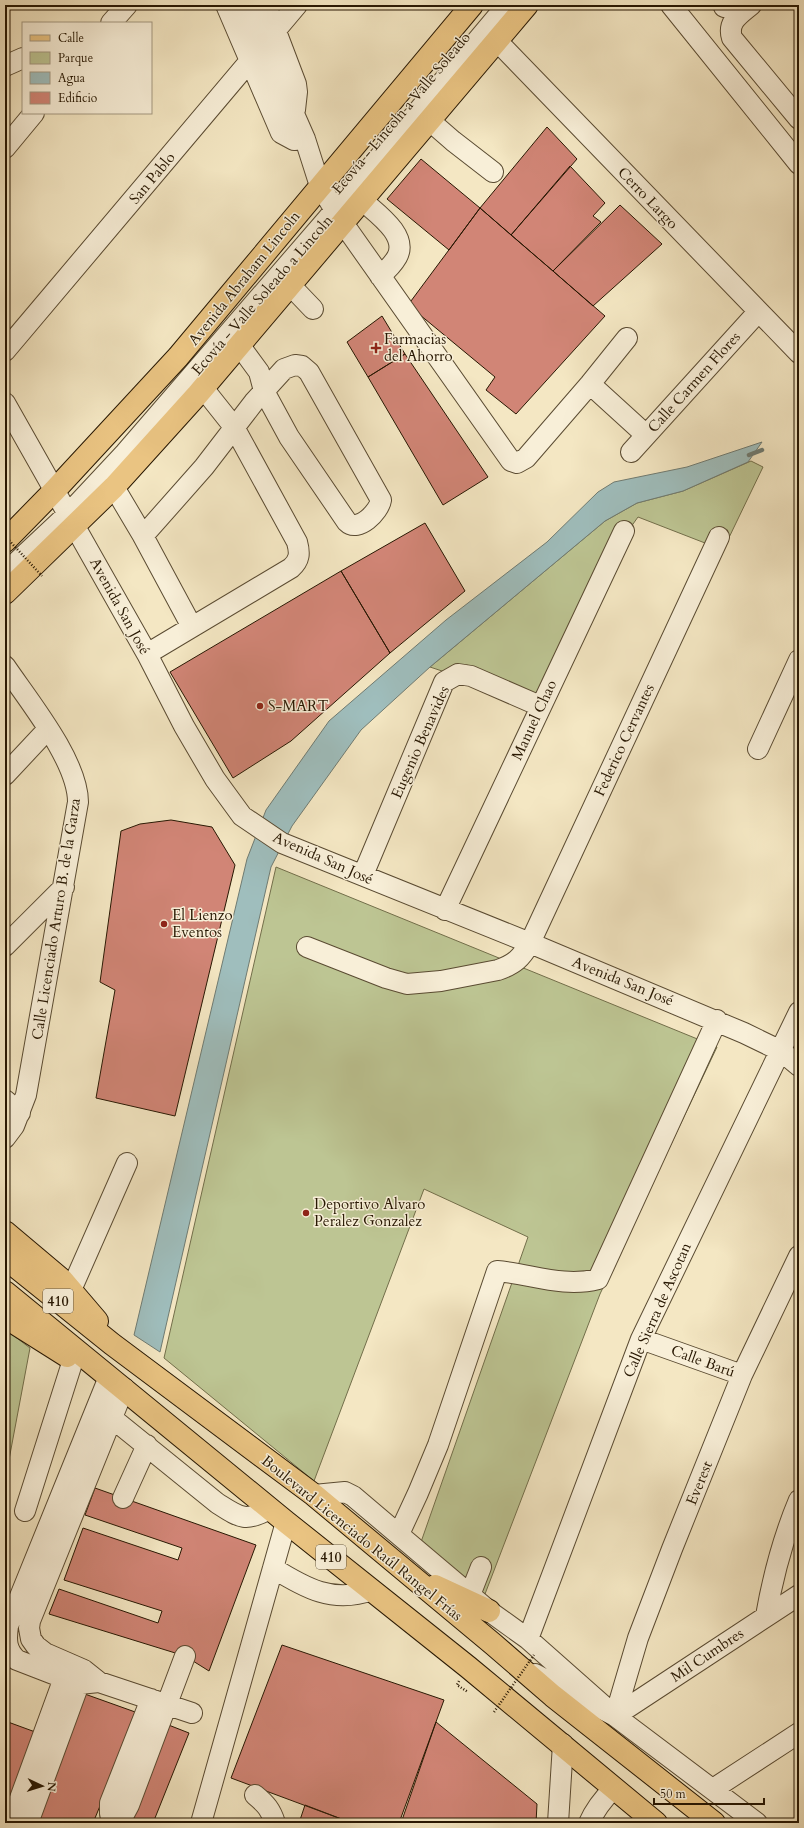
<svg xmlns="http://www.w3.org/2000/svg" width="804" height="1828" viewBox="0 0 804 1828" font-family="Cardo,serif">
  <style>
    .green { fill: #bdc593; stroke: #726e4a }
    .water { fill: #9fbebd; stroke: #6f7b72 }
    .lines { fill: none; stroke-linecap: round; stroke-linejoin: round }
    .stream { stroke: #6f7b72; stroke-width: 4.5 }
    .building { fill: #d18576; stroke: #271702 }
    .minor-casing { stroke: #5a4b32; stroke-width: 22 }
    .major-casing { stroke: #271702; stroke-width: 24 }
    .path { stroke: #271702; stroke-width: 2.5; stroke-dasharray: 1 2; stroke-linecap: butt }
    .minor { stroke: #f8efd8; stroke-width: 20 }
    .major { stroke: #eac482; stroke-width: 22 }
    .path-bridge { stroke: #271702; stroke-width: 2.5; stroke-dasharray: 1 2; stroke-linecap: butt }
    .poi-dot { fill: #8f2418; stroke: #f8efd8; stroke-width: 1.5 }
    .labels { text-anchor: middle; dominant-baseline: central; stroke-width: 3; stroke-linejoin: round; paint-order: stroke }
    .shield { fill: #f8efd8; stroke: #665842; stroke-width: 1 }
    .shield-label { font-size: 14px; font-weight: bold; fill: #271702 }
    .street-label { font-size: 15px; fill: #271702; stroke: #f8efd8 }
    .poi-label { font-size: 15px; fill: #271702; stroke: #f8efd8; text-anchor: start }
  </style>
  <rect width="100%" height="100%" fill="#f4e7c3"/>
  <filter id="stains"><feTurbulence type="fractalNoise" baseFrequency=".005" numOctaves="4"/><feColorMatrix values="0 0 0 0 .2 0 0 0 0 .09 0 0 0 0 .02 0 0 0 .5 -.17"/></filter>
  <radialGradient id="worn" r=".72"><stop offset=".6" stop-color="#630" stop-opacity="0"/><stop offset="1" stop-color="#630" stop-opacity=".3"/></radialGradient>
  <path class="green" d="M751,461L763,467L723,550L638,517L628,531L537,701L467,665L448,673L430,667L605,521L637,503L683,491Z
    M276,867L717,1047L600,1294L485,1594L421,1542L528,1237L424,1189L314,1481L164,1358Z
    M5,1329L30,1348L5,1481Z"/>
  <path class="water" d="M762,442L748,462L683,491L637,503L605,521L430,667L361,730L292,826L271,867L160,1352L134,1335L247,859L266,810L329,721L446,620L547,542L598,492L614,482L687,467Z"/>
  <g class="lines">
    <path class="stream" d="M749,455L762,450"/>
  </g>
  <path class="building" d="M547,127L577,159L511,235L480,208Z
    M421,159L480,208L449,250L387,199Z
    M570,166L605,203L593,216L601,222L553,271L511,235Z
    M620,205L662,244L593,306L553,271Z
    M480,208L605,316L516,414L486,390L495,377L408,305Z
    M382,316L405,354L368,377L347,342Z
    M405,354L488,477L443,505L368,377Z
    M425,523L465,591L390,653L341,571Z
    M341,571L390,653L291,741L233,778L170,672Z
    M171,820L212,827L235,865L175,1116L96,1098L115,990L100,982L121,831L140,824Z
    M95,1488L256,1545L209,1671L185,1656L49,1614L59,1589L158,1623L162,1611L64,1580L83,1528L178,1560L182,1548L85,1515Z
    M282,1645L444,1700L399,1823H352L231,1778Z
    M82,1693L138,1713L93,1823H32Z
    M8,1722L38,1733L5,1822V1732Z
    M436,1722L537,1804L536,1823H401Z
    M166,1724L189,1733L153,1823H124Z
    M305,1805L352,1823H299Z"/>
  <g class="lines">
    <defs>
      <path id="minor" d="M226,5L281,133L294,140L305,139
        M246,5L305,139L320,186L343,223L511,461L517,463L526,458L590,384L627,338
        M266,5L296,84L297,92L295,110
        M671,5L799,164
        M751,5C739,15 727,22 732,38L799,119
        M724,7L727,5
        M111,23L127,5
        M497,41L799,353
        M5,66L23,58
        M430,121L453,141L493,172
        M5,148L34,113
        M362,200C376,213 409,235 397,257C393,264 386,271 380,276
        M290,285L313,309
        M5,351L297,5
        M590,384L646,435
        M5,403L147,654L184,726L215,779L242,816L282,843L530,943L744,1033L781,1051L799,1066
        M631,452L758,312
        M114,487L143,536L192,627
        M143,536L204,467L254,402L284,369L295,365L302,366L309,372L381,500C379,512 358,533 347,522L289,437L264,391L259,372L240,346
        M5,573L68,514L125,453L335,210L507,5
        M147,654L291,568C300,560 300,553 297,542L234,427L203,388
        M5,666C28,700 78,761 78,802L26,1095L14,1126L5,1138
        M758,749L799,660
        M5,775L48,729
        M363,875L444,682L458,674L471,676L540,706
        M445,910L624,531
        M5,946L64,887
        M307,947L386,978L407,984L441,981L498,970C515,964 521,958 530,943L719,537
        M5,1100L20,1113
        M71,1290L127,1163
        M641,1339L742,1375
        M124,1388L30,1621L29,1628L31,1639L36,1646L45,1653L84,1670L99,1682L192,1713
        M102,1410L217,1503C239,1517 245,1523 269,1509
        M314,1495L345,1492L353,1496L489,1611L528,1639L615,1716
        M123,1498L147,1445
        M25,1511L73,1360
        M399,1534L418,1493L438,1445L497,1271C531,1274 564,1288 598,1279L717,1020
        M273,1568C305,1588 333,1604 372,1590
        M470,1595L481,1567
        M766,1616C773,1576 783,1538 799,1500
        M528,1639L641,1339L799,1012
        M535,1674L615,1716L757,1823
        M99,1682L79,1684L17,1660C6,1650 6,1640 8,1626L109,1377
        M151,1699L110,1803V1814L116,1820L122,1818L129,1805L185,1656
        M615,1716L638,1638L672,1549L742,1375L799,1256
        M615,1716L799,1595
        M713,1789L799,1733
        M255,1795C266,1804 271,1810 275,1823
        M11,1823L68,1667
        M28,1823L83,1673
        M201,1823L286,1522
        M558,1823L563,1744
        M589,1823C595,1809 603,1799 614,1788"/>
      <path id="major" d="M5,541L54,491L178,357L472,5
        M5,593L114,487L198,394L527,5
        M5,1232L62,1280L97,1321
        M5,1258L112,1344L314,1495L493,1644L553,1696L714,1823
        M5,1292L286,1522L468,1667L656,1823
        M5,1317L67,1356
        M435,1586L489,1611"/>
    </defs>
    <use href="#minor" class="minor-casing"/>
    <use href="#major" class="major-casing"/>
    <path class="path" d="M459,1681L457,1685L468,1692"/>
    <use href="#minor" class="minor"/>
    <use href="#major" class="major"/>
    <path class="path-bridge" d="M5,536L42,576
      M494,1712L534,1655"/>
  </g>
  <g class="poi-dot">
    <path d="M374 342h4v4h4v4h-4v4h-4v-4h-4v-4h4z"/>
    <circle cx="260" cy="706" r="4"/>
    <circle cx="164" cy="924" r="4"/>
    <circle cx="306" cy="1213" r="4"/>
  </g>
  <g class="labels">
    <g class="shield">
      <rect x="43" y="1289" width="30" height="24" rx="3"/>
      <rect x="316" y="1545" width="30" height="24" rx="3"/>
    </g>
    <g class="shield-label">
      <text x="58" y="1301">410</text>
      <text x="331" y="1557">410</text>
    </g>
    <g class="street-label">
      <text transform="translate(401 113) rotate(-50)">Ecovía - Lincoln a Valle Soleado</text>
      <text transform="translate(152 178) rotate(-50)">San Pablo</text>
      <text transform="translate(648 198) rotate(46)">Cerro Largo</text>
      <text transform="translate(244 278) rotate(-51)">Avenida Abraham Lincoln</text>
      <text transform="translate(262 295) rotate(-49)">Ecovía - Valle Soleado a Lincoln</text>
      <text transform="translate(694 382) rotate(-48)">Calle Carmen Flores</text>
      <text transform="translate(120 606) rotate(61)">Avenida San José</text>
      <text transform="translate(534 720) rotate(-65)">Manuel Chao</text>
      <text transform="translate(624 740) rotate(-65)">Federico Cervantes</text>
      <text transform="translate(420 742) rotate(-66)">Eugenio Benavides</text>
      <text transform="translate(323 858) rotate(24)">Avenida San José</text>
      <text transform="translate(56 919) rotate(-81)">Calle Licenciado Arturo B. de la Garza</text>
      <text transform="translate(623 981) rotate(22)">Avenida San José</text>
      <text transform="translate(657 1310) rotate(-66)">Calle Sierra de Ascotan</text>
      <text transform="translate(703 1361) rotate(20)">Calle Barú</text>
      <text transform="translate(699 1483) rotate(-68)">Everest</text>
      <text transform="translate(362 1538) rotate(39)">Boulevard Licenciado Raúl Rangel Frías</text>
      <text transform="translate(707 1655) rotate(-34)">Mil Cumbres</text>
    </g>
    <g class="poi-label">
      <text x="384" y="339">Farmacias<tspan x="384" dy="17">del Ahorro</tspan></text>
      <text x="268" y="706">S-MART</text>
      <text x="172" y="915">El Lienzo<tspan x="172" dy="17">Eventos</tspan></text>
      <text x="314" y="1204">Deportivo Alvaro<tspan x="314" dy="17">Peralez Gonzalez</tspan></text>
    </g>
  </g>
  <rect width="804" height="1828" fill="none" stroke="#f4e7c3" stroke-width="20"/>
  <rect x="6" y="6" width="792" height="1816" fill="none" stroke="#271702" stroke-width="2"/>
  <rect x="10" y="10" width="784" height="1808" fill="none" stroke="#271702"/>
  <rect x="22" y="22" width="130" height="92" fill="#f8efd8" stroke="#a49982"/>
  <rect x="30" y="35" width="20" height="6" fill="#eac482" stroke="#a49982"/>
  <text x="58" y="42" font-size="12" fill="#271702">Calle</text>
  <rect x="30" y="52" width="20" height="12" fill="#bdc593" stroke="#a49982"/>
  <text x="58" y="62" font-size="12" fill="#271702">Parque</text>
  <rect x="30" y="72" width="20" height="12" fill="#9fbebd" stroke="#a49982"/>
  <text x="58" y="82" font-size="12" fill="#271702">Agua</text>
  <rect x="30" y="92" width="20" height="12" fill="#d18576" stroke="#a49982"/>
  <text x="58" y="102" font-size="12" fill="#271702">Edificio</text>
  <g transform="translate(42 1786) rotate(94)" stroke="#f8efd8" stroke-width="3" paint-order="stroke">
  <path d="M0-3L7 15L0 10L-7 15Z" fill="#271702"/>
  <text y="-6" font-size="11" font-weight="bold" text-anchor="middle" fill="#271702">N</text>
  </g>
  <path d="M654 1798v6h110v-6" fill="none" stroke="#271702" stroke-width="2"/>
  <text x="660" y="1798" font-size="12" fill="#271702" stroke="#f8efd8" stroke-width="3" paint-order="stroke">50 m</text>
  <rect width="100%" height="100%" filter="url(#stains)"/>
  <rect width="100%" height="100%" fill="url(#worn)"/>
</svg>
